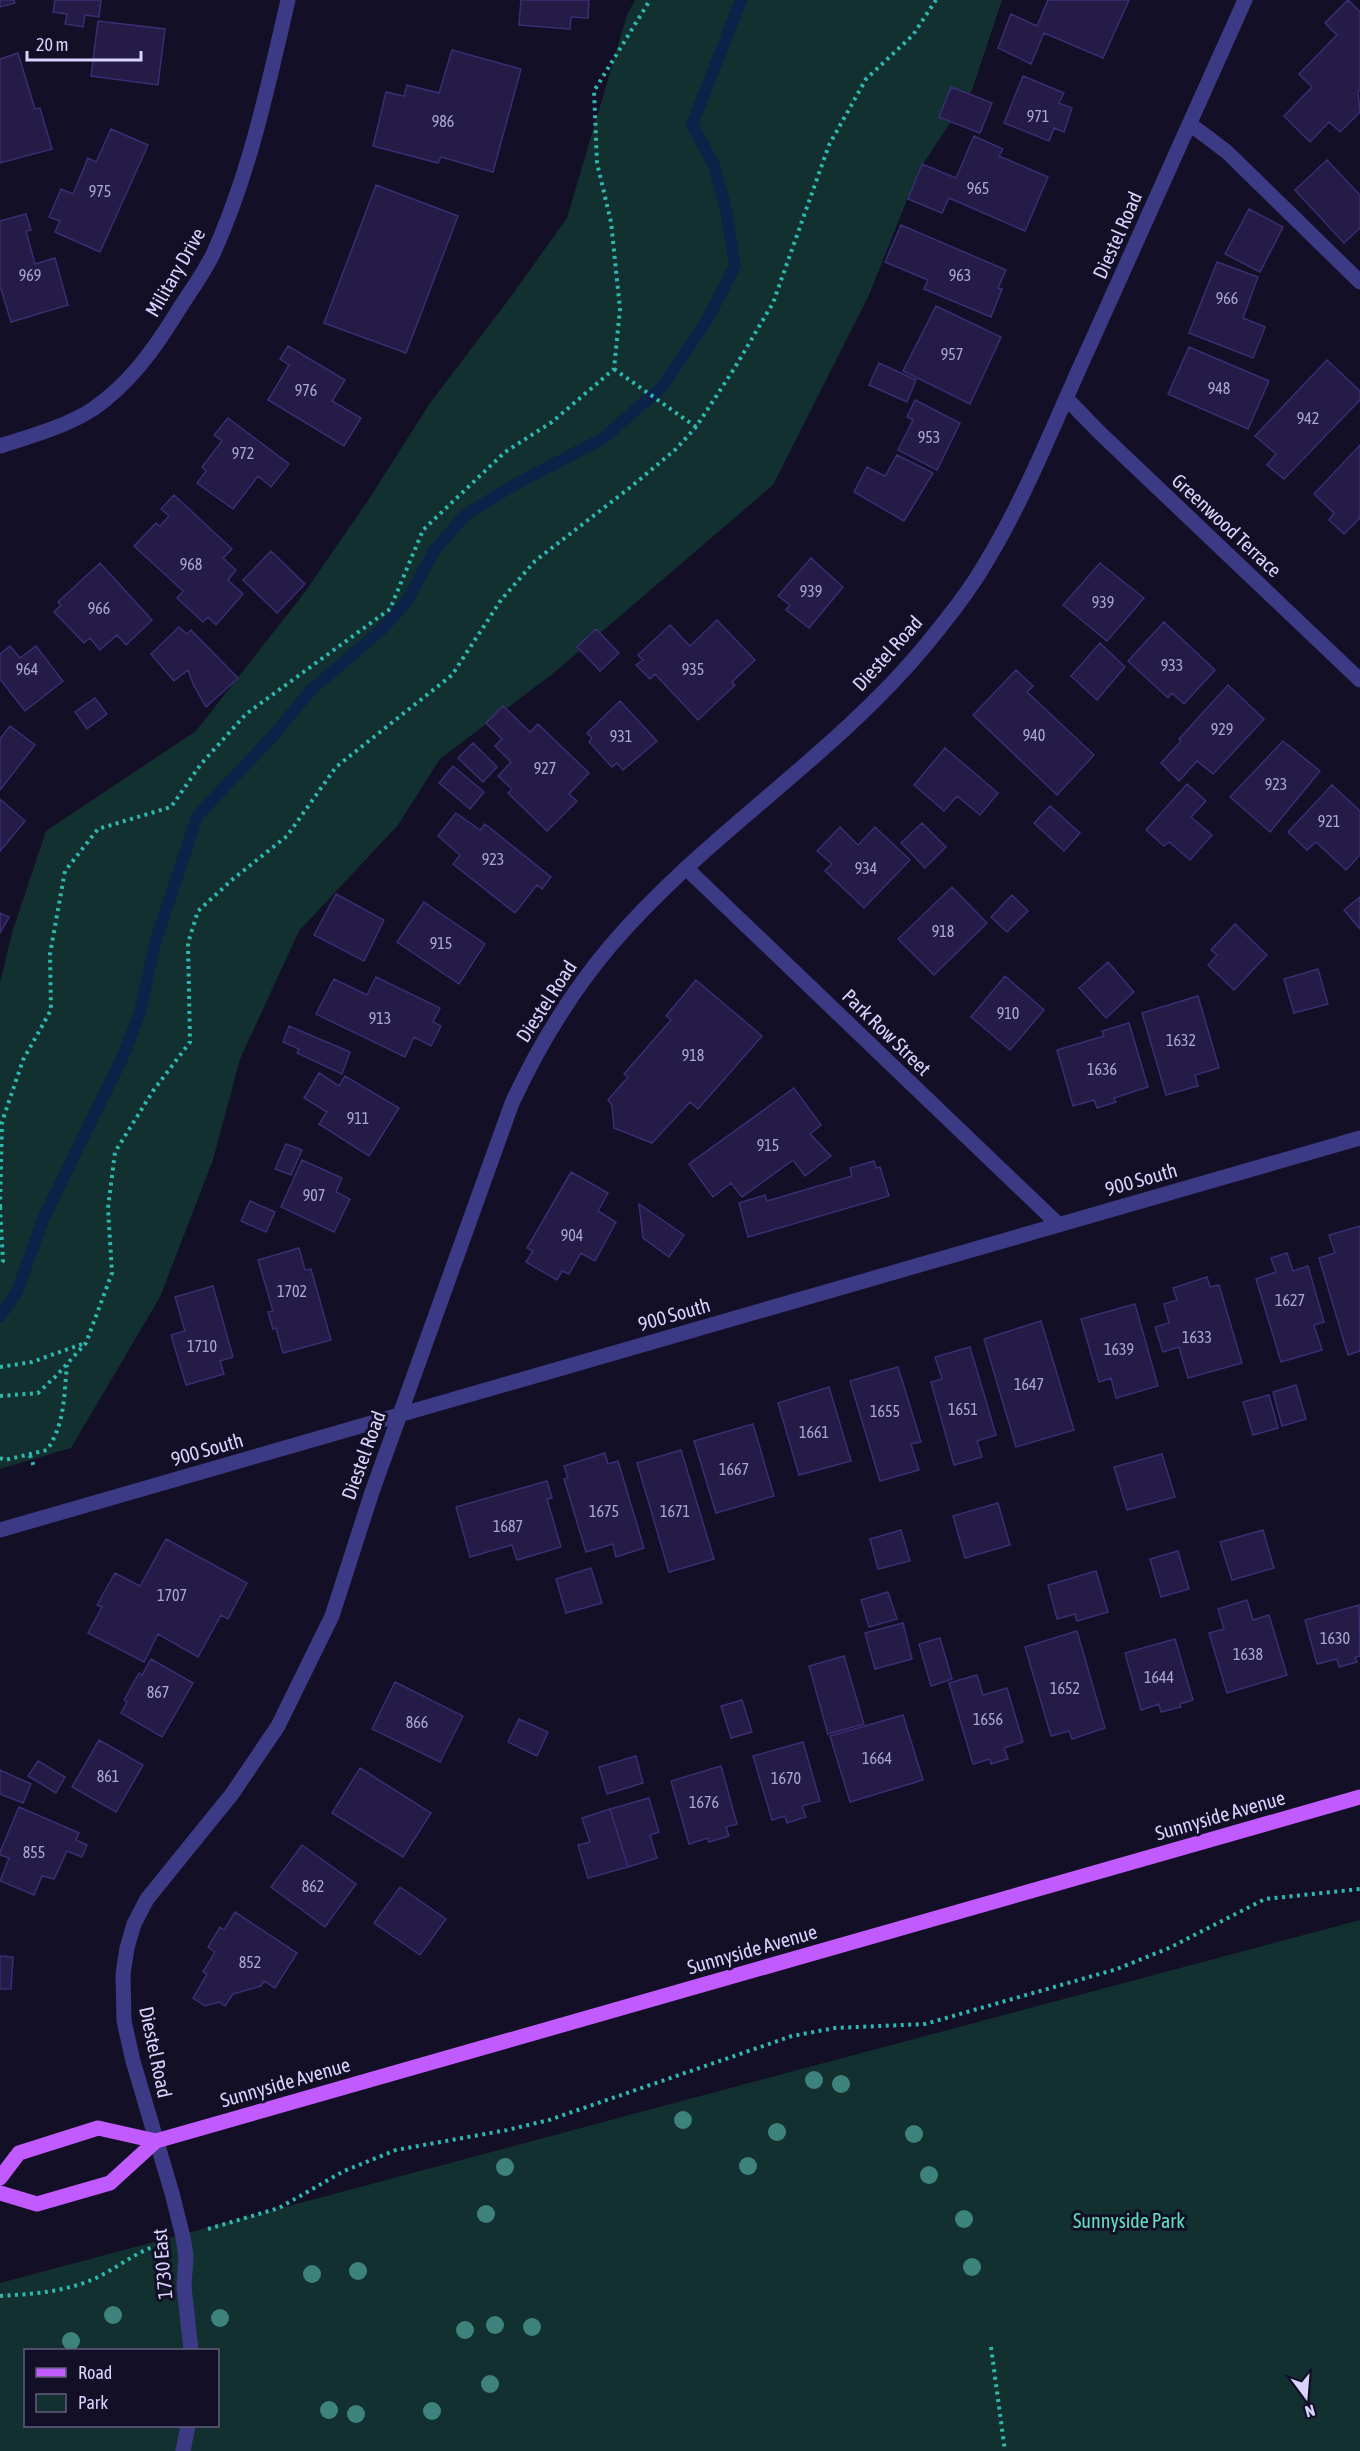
<svg xmlns="http://www.w3.org/2000/svg" width="1360" height="2451" viewBox="0 0 1360 2451" font-family="'Asap Condensed',sans-serif">
  <style>
    .green { fill: #12302f; fill-rule: evenodd }
    .lines { fill: none; stroke-linecap: round; stroke-linejoin: round }
    .stream { stroke: #0c2248; stroke-width: 12 }
    .building { fill: #241b47; stroke: #3b2d73; stroke-width: 1.5 }
    .path { stroke: #2fb8b0; stroke-width: 4; stroke-dasharray: 3 4.5; stroke-linecap: butt }
    .minor { stroke: #3d3a85; stroke-width: 15 }
    .major { stroke: #c25bff; stroke-width: 15 }
    .tree { fill: #3d827b }
    .labels { text-anchor: middle; dominant-baseline: central; stroke-width: 6; stroke-linejoin: round; paint-order: stroke }
    .number-label { font-size: 16px; fill: #aca6d1 }
    .street-label { font-size: 20px; fill: #d9d4ff; stroke: #130f26 }
    .park-label { font-size: 20px; fill: #5fe0c0; stroke: #130f26 }
  </style>
  <rect width="100%" height="100%" fill="#130f26"/>
  <path class="green" d="M635,0H1002L972,90L919,170L869,295L773,485L555,672L440,759L398,825L299,931L240,1059L213,1160L160,1297L71,1448L0,1469V983L12,933L46,831L196,731L305,592L369,499L430,403L512,295L567,218L627,15Z
    M1360,1920V2451H0V2283ZM26,2350H218V2426H26Z"/>
  <g class="lines">
    <path class="stream" d="M0,1316L17,1292L44,1217L124,1054L140,1012L155,943L197,816L273,736L311,690L381,630L407,601L434,551L464,516L512,486L602,439L662,387L707,320L735,266L726,209L713,163L692,125L741,0"/>
  </g>
  <path class="building" d="M0,0H14L15,3L0,7Z
    M55,0H101L99,17L85,15L83,27L65,24L67,14L53,12Z
    M521,0H589L588,18L571,17L570,29L519,25Z
    M1048,0H1129L1103,58L1044,33L1031,64L998,48L1011,14L1037,26Z
    M1348,0L1360,12V90L1358,92L1360,112L1340,132L1329,122L1310,142L1284,116L1312,87L1299,74L1337,35L1325,23Z
    M98,21L165,29L158,85L91,76Z
    M452,50L521,69L493,172L441,157L438,163L373,146L386,92L404,96L407,85L439,93Z
    M18,53L35,109L40,108L52,149L0,163V59Z
    M1023,76L1064,93L1059,103L1072,108L1064,132L1054,128L1049,141L1004,123Z
    M951,87L992,103L980,133L939,117Z
    M111,129L148,145L100,252L55,232L60,221L49,217L61,189L73,194L88,158L96,162Z
    M974,136L1003,149L999,156L1048,177L1025,231L949,198L942,213L908,199L922,164L956,178Z
    M1327,160L1360,195V228L1344,243L1295,190Z
    M376,185L458,216L406,353L324,323Z
    M1249,209L1283,227L1260,272L1225,254Z
    M26,214L31,230L26,231L35,264L55,258L68,305L11,322L0,286V221Z
    M901,225L1006,270L998,288L1002,289L991,317L924,289L928,280L885,262Z
    M1217,262L1258,277L1243,318L1265,327L1253,358L1189,333Z
    M936,306L1001,337L970,404L903,371Z
    M288,346L345,380L332,401L361,418L344,446L268,400L289,365L280,359Z
    M1189,347L1269,381L1248,429L1168,394Z
    M1327,360L1360,391V400L1284,479L1267,465L1276,454L1255,436Z
    M879,363L916,380L907,402L869,385Z
    M915,400L960,423L937,470L898,450L913,420L907,417Z
    M228,418L289,464L271,487L258,476L233,509L197,483L206,471L202,467L222,441L214,435Z
    M1360,445V518L1344,534L1329,520L1334,513L1314,494Z
    M897,455L933,473L904,521L854,492L867,467L885,476Z
    M174,495L232,549L223,558L236,570L228,580L243,594L216,625L208,617L203,622L177,598L183,591L134,546L156,523L160,526L169,516L161,509Z
    M271,551L305,584L277,613L243,580Z
    M811,558L843,587L809,628L786,610L790,605L778,596Z
    M100,563L152,620L126,645L117,635L100,650L90,638L84,643L54,612L61,605L58,602Z
    M1100,563L1144,598L1107,641L1063,605Z
    M717,620L755,660L732,682L735,685L698,720L655,674L650,679L636,665L643,660L638,655L670,625L690,646Z
    M1164,622L1215,670L1184,704L1172,693L1168,698L1128,661Z
    M179,627L187,634L191,630L238,678L206,707L193,684L188,670L174,681L151,654Z
    M596,629L619,653L600,671L577,647Z
    M1100,643L1125,667L1097,700L1071,676Z
    M10,646L20,658L36,646L63,681L25,711L0,679V654Z
    M1016,670L1033,686L1027,692L1094,755L1057,795L973,715Z
    M1228,685L1264,719L1213,774L1197,761L1179,781L1161,763L1181,741L1179,739Z
    M95,698L107,714L87,729L75,712Z
    M620,701L657,741L623,770L617,763L612,767L589,742L592,738L587,733Z
    M503,706L530,732L538,724L589,773L569,794L577,801L547,831L508,793L512,789L498,776L511,762L495,746L502,739L486,723Z
    M10,726L35,745L0,790V739Z
    M1283,741L1320,771L1270,832L1230,797Z
    M473,743L497,767L483,782L458,758Z
    M945,748L998,793L980,815L957,796L944,811L914,785Z
    M453,766L484,792L470,809L439,783Z
    M1187,784L1206,801L1191,817L1212,835L1190,860L1169,842L1164,846L1146,830Z
    M1332,785L1360,811V855L1346,870L1316,842L1307,850L1288,832Z
    M0,799L25,821L0,851Z
    M1050,806L1080,833L1064,851L1034,823Z
    M456,813L480,830L485,824L551,877L542,889L537,885L515,913L453,864L460,855L438,836Z
    M922,823L946,847L925,868L901,843Z
    M840,827L858,845L875,827L910,860L864,908L825,871L832,864L817,851Z
    M952,887L987,923L934,975L898,939Z
    M336,894L384,920L364,961L314,935Z
    M1012,895L1028,911L1007,932L991,917Z
    M1360,897V929L1344,910Z
    M424,902L485,944L459,984L397,942Z
    M0,913L9,917L0,933Z
    M1235,924L1267,955L1234,990L1208,965L1217,955L1211,950Z
    M1108,962L1134,992L1106,1018L1079,988Z
    M1318,969L1328,1004L1294,1013L1284,979Z
    M1005,976L1044,1010L1010,1050L971,1017Z
    M376,977L440,1008L433,1022L441,1026L431,1046L414,1037L405,1057L316,1014L334,979L367,995Z
    M696,980L762,1036L698,1109L690,1102L652,1143L614,1128L612,1105L608,1100L628,1077L624,1074L671,1020L666,1016Z
    M1198,996L1219,1068L1195,1075L1198,1086L1166,1095L1142,1013Z
    M1129,1023L1148,1087L1114,1098L1116,1102L1097,1108L1094,1100L1073,1106L1057,1050L1104,1036L1102,1031Z
    M289,1026L350,1052L342,1074L297,1053L299,1049L283,1042Z
    M319,1073L339,1086L345,1076L399,1108L369,1156L319,1124L327,1112L304,1098Z
    M794,1088L821,1125L810,1134L831,1156L805,1176L793,1160L742,1197L731,1183L713,1197L689,1164Z
    M286,1144L302,1150L291,1175L275,1169Z
    M302,1160L342,1178L336,1192L350,1199L334,1232L281,1207Z
    M874,1161L876,1168L880,1167L889,1196L748,1237L739,1203L765,1195L767,1201L852,1176L850,1168Z
    M571,1172L608,1193L598,1211L616,1222L595,1261L581,1253L569,1274L562,1271L557,1280L526,1262L533,1251L527,1248Z
    M250,1201L275,1212L266,1232L241,1221Z
    M639,1204L684,1235L669,1257L643,1238Z
    M1360,1226V1351L1348,1355L1319,1258L1335,1253L1329,1235Z
    M299,1248L305,1270L311,1269L331,1340L283,1353L276,1328L273,1329L268,1312L273,1311L258,1260Z
    M1287,1253L1293,1271L1308,1266L1324,1322L1314,1325L1322,1350L1281,1362L1256,1279L1276,1272L1271,1258Z
    M1207,1277L1210,1287L1219,1285L1242,1363L1188,1378L1179,1347L1163,1352L1155,1327L1169,1323L1164,1304L1177,1300L1173,1288Z
    M213,1286L233,1357L220,1361L224,1374L186,1385L171,1335L185,1331L175,1297Z
    M1135,1304L1158,1386L1116,1398L1111,1378L1099,1382L1081,1319Z
    M1041,1321L1074,1430L1016,1447L984,1339Z
    M970,1347L996,1435L977,1441L982,1457L954,1465L931,1382L942,1379L935,1357Z
    M898,1367L921,1442L911,1444L919,1470L880,1481L850,1381Z
    M1296,1385L1306,1419L1282,1426L1273,1392Z
    M829,1387L851,1461L799,1475L778,1403Z
    M1269,1395L1278,1428L1253,1435L1243,1402Z
    M753,1424L774,1496L716,1513L694,1441Z
    M681,1450L714,1559L669,1572L637,1463Z
    M605,1453L608,1464L618,1461L644,1548L616,1557L613,1544L586,1552L564,1479L568,1478L564,1466Z
    M1162,1454L1175,1497L1127,1510L1114,1467Z
    M547,1481L552,1498L547,1499L561,1547L517,1560L512,1545L470,1557L456,1507Z
    M998,1503L1010,1545L965,1558L953,1516Z
    M901,1530L910,1561L878,1569L870,1539Z
    M1263,1530L1274,1568L1232,1580L1220,1542Z
    M166,1539L247,1583L228,1619L221,1615L198,1657L158,1634L144,1662L88,1633L102,1607L97,1605L115,1573L140,1586Z
    M1178,1551L1189,1589L1161,1597L1150,1559Z
    M591,1568L602,1603L566,1613L556,1579Z
    M1096,1571L1108,1612L1077,1621L1075,1614L1057,1619L1048,1585Z
    M888,1592L897,1619L869,1627L861,1600Z
    M1247,1600L1253,1620L1269,1615L1287,1675L1227,1693L1209,1633L1224,1629L1218,1609Z
    M1359,1605L1360,1656L1355,1657L1357,1662L1339,1667L1337,1659L1317,1664L1305,1620Z
    M903,1623L912,1659L875,1669L865,1633Z
    M1077,1631L1105,1728L1072,1739L1069,1731L1051,1736L1025,1647Z
    M940,1638L952,1679L931,1686L919,1644Z
    M1175,1639L1193,1700L1180,1704L1181,1707L1161,1712L1159,1704L1141,1710L1125,1653Z
    M844,1656L864,1724L828,1734L809,1666Z
    M151,1659L193,1683L162,1737L121,1713L127,1702L124,1700L139,1673L142,1675Z
    M977,1675L983,1695L1007,1688L1023,1742L1004,1748L1008,1759L991,1764L990,1759L973,1764L949,1683Z
    M395,1682L463,1716L440,1762L372,1729Z
    M742,1700L752,1732L731,1738L721,1706Z
    M903,1715L923,1780L850,1802L830,1736Z
    M519,1719L548,1732L537,1756L508,1742Z
    M99,1740L143,1765L116,1812L72,1787Z
    M803,1742L820,1801L802,1806L806,1817L787,1823L785,1816L772,1820L753,1756Z
    M636,1756L643,1783L607,1794L599,1767Z
    M38,1761L65,1777L56,1793L28,1776Z
    M721,1766L737,1824L726,1827L729,1836L709,1842L708,1838L689,1844L671,1781Z
    M360,1768L431,1813L403,1857L332,1813Z
    M0,1770L31,1784L23,1803L0,1794Z
    M649,1798L659,1832L650,1835L657,1858L628,1867L610,1809Z
    M19,1807L79,1833L76,1840L87,1845L82,1857L67,1851L54,1879L42,1876L34,1895L0,1881L9,1858L0,1855V1852Z
    M610,1809L628,1867L588,1878L578,1845L590,1842L582,1818Z
    M302,1845L356,1884L325,1927L271,1887Z
    M400,1887L446,1919L420,1955L374,1923Z
    M235,1912L297,1953L275,1988L264,1981L261,1986L233,1994L225,2006L219,2002L205,2006L193,1998L207,1974L203,1972L215,1952L208,1947L220,1927L224,1930Z
    M0,1956L13,1957L11,1989H0Z"/>
  <g class="lines">
    <path class="path" d="M614,369L696,427
      M0,1207L2,1122L23,1060L51,1010L50,954L65,871L98,829L171,807L201,764L246,714L390,609L423,530L505,452L552,422L614,369L620,309L611,222L597,163L594,91L650,0
      M0,1207L3,1261L0,1265
      M0,1367L32,1362L85,1343
      M0,1396L38,1393L56,1376L86,1343L112,1273L108,1208L115,1152L153,1091L190,1042L188,943L198,911L233,879L287,836L336,767L452,675L501,600L535,561L632,486L676,449L696,427L734,369L773,303L829,145L866,79L913,35L936,0
      M30,1455L34,1467
      M0,1458L5,1460L47,1450C65,1424 64,1395 67,1365
      M208,2229L279,2208L344,2171L396,2150L507,2130L549,2120L792,2036L835,2028L925,2024L1117,1969L1169,1948L1265,1899L1360,1889
      M0,2296C33,2294 65,2292 96,2278C117,2268 136,2252 158,2245
      M991,2347L1005,2451"/>
    <path class="minor" d="M1190,124L1227,152L1360,282
      M1066,398L1099,432L1360,680
      M0,446C31,436 65,427 93,409C129,384 153,351 176,314C188,294 204,274 214,252C250,172 268,86 288,0
      M686,868L1059,1225
      M0,1530L1360,1138
      M191,2350L184,2287L186,2256L183,2237L172,2193L133,2061L124,2021L123,1974L127,1948L134,1924L147,1899L232,1794L278,1726L332,1616L372,1492L512,1103C539,1045 571,992 612,944C706,834 833,757 925,646C946,620 968,593 985,564C1027,495 1056,418 1090,345C1142,230 1194,115 1245,0
      M183,2451L188,2426"/>
    <path class="major" d="M0,2178L19,2153L98,2128L156,2141
      M0,2193L37,2204L110,2183L156,2141L1360,1797"/>
  </g>
  <g class="tree">
    <circle cx="814" cy="2080" r="9"/>
    <circle cx="841" cy="2084" r="9"/>
    <circle cx="683" cy="2120" r="9"/>
    <circle cx="777" cy="2132" r="9"/>
    <circle cx="914" cy="2134" r="9"/>
    <circle cx="748" cy="2166" r="9"/>
    <circle cx="505" cy="2167" r="9"/>
    <circle cx="929" cy="2175" r="9"/>
    <circle cx="486" cy="2214" r="9"/>
    <circle cx="964" cy="2219" r="9"/>
    <circle cx="972" cy="2267" r="9"/>
    <circle cx="358" cy="2271" r="9"/>
    <circle cx="312" cy="2274" r="9"/>
    <circle cx="113" cy="2315" r="9"/>
    <circle cx="220" cy="2318" r="9"/>
    <circle cx="495" cy="2325" r="9"/>
    <circle cx="532" cy="2327" r="9"/>
    <circle cx="465" cy="2330" r="9"/>
    <circle cx="71" cy="2341" r="9"/>
    <circle cx="490" cy="2384" r="9"/>
    <circle cx="329" cy="2410" r="9"/>
    <circle cx="432" cy="2411" r="9"/>
    <circle cx="356" cy="2414" r="9"/>
  </g>
  <g class="labels">
    <g class="number-label">
      <text x="1038" y="116">971</text>
      <text x="443" y="121">986</text>
      <text x="978" y="188">965</text>
      <text x="100" y="191">975</text>
      <text x="30" y="275">969</text>
      <text x="960" y="275">963</text>
      <text x="1227" y="298">966</text>
      <text x="952" y="354">957</text>
      <text x="1219" y="388">948</text>
      <text x="306" y="390">976</text>
      <text x="1308" y="418">942</text>
      <text x="929" y="437">953</text>
      <text x="243" y="453">972</text>
      <text x="191" y="564">968</text>
      <text x="811" y="591">939</text>
      <text x="1103" y="602">939</text>
      <text x="99" y="608">966</text>
      <text x="1172" y="665">933</text>
      <text x="27" y="669">964</text>
      <text x="693" y="669">935</text>
      <text x="1222" y="729">929</text>
      <text x="1034" y="735">940</text>
      <text x="621" y="736">931</text>
      <text x="545" y="768">927</text>
      <text x="1276" y="784">923</text>
      <text x="1329" y="821">921</text>
      <text x="493" y="859">923</text>
      <text x="866" y="868">934</text>
      <text x="943" y="931">918</text>
      <text x="441" y="943">915</text>
      <text x="1008" y="1013">910</text>
      <text x="380" y="1018">913</text>
      <text x="1181" y="1040">1632</text>
      <text x="693" y="1055">918</text>
      <text x="1102" y="1069">1636</text>
      <text x="358" y="1118">911</text>
      <text x="768" y="1145">915</text>
      <text x="314" y="1195">907</text>
      <text x="572" y="1235">904</text>
      <text x="292" y="1291">1702</text>
      <text x="1290" y="1300">1627</text>
      <text x="1197" y="1337">1633</text>
      <text x="202" y="1346">1710</text>
      <text x="1119" y="1349">1639</text>
      <text x="1029" y="1384">1647</text>
      <text x="963" y="1409">1651</text>
      <text x="885" y="1411">1655</text>
      <text x="814" y="1432">1661</text>
      <text x="734" y="1469">1667</text>
      <text x="604" y="1511">1675</text>
      <text x="675" y="1511">1671</text>
      <text x="508" y="1526">1687</text>
      <text x="172" y="1595">1707</text>
      <text x="1335" y="1638">1630</text>
      <text x="1248" y="1654">1638</text>
      <text x="1159" y="1677">1644</text>
      <text x="1065" y="1688">1652</text>
      <text x="158" y="1692">867</text>
      <text x="988" y="1719">1656</text>
      <text x="417" y="1722">866</text>
      <text x="877" y="1758">1664</text>
      <text x="108" y="1776">861</text>
      <text x="786" y="1778">1670</text>
      <text x="704" y="1802">1676</text>
      <text x="34" y="1852">855</text>
      <text x="313" y="1886">862</text>
      <text x="250" y="1962">852</text>
    </g>
    <g class="street-label">
      <text transform="translate(1117 235) rotate(-66)">Diestel Road</text>
      <text transform="translate(175 272) rotate(-60)">Military Drive</text>
      <text transform="translate(1227 525) rotate(43)">Greenwood Terrace</text>
      <text transform="translate(887 653) rotate(-48)">Diestel Road</text>
      <text transform="translate(546 1001) rotate(-57)">Diestel Road</text>
      <text transform="translate(887 1032) rotate(44)">Park Row Street</text>
      <text transform="translate(1141 1179) rotate(-16)">900 South</text>
      <text transform="translate(674 1314) rotate(-16)">900 South</text>
      <text transform="translate(207 1449) rotate(-16)">900 South</text>
      <text transform="translate(363 1455) rotate(-70)">Diestel Road</text>
      <text transform="translate(1220 1815) rotate(-16)">Sunnyside Avenue</text>
      <text transform="translate(752 1949) rotate(-16)">Sunnyside Avenue</text>
      <text transform="translate(156 2052) rotate(78)">Diestel Road</text>
      <text transform="translate(285 2082) rotate(-16)">Sunnyside Avenue</text>
      <text transform="translate(162 2264) rotate(-95)">1730 East</text>
    </g>
    <g class="park-label">
      <text x="1129" y="2220">Sunnyside Park</text>
    </g>
  </g>
  <rect x="24" y="2349" width="195" height="78" fill="#130f26" stroke="#625e7d" stroke-width="1.5"/>
  <rect x="36" y="2368" width="30" height="9" fill="#c25bff" stroke="#625e7d" stroke-width="1.5"/>
  <text x="78" y="2379" font-size="18" fill="#d9d4ff">Road</text>
  <rect x="36" y="2394" width="30" height="18" fill="#12302f" stroke="#625e7d" stroke-width="1.5"/>
  <text x="78" y="2409" font-size="18" fill="#d9d4ff">Park</text>
  <g transform="translate(1306 2397) rotate(164)" stroke="#130f26" stroke-width="4.5" paint-order="stroke">
  <path d="M0-4.5L10 22L0 15L-10 22Z" fill="#d9d4ff"/>
  <text y="-9" font-size="16" font-weight="bold" text-anchor="middle" fill="#d9d4ff">N</text>
  </g>
  <path d="M27 51v9h114v-9" fill="none" stroke="#d9d4ff" stroke-width="3"/>
  <text x="36" y="51" font-size="18" fill="#d9d4ff" stroke="#130f26" stroke-width="4.5" paint-order="stroke">20 m</text>
</svg>
